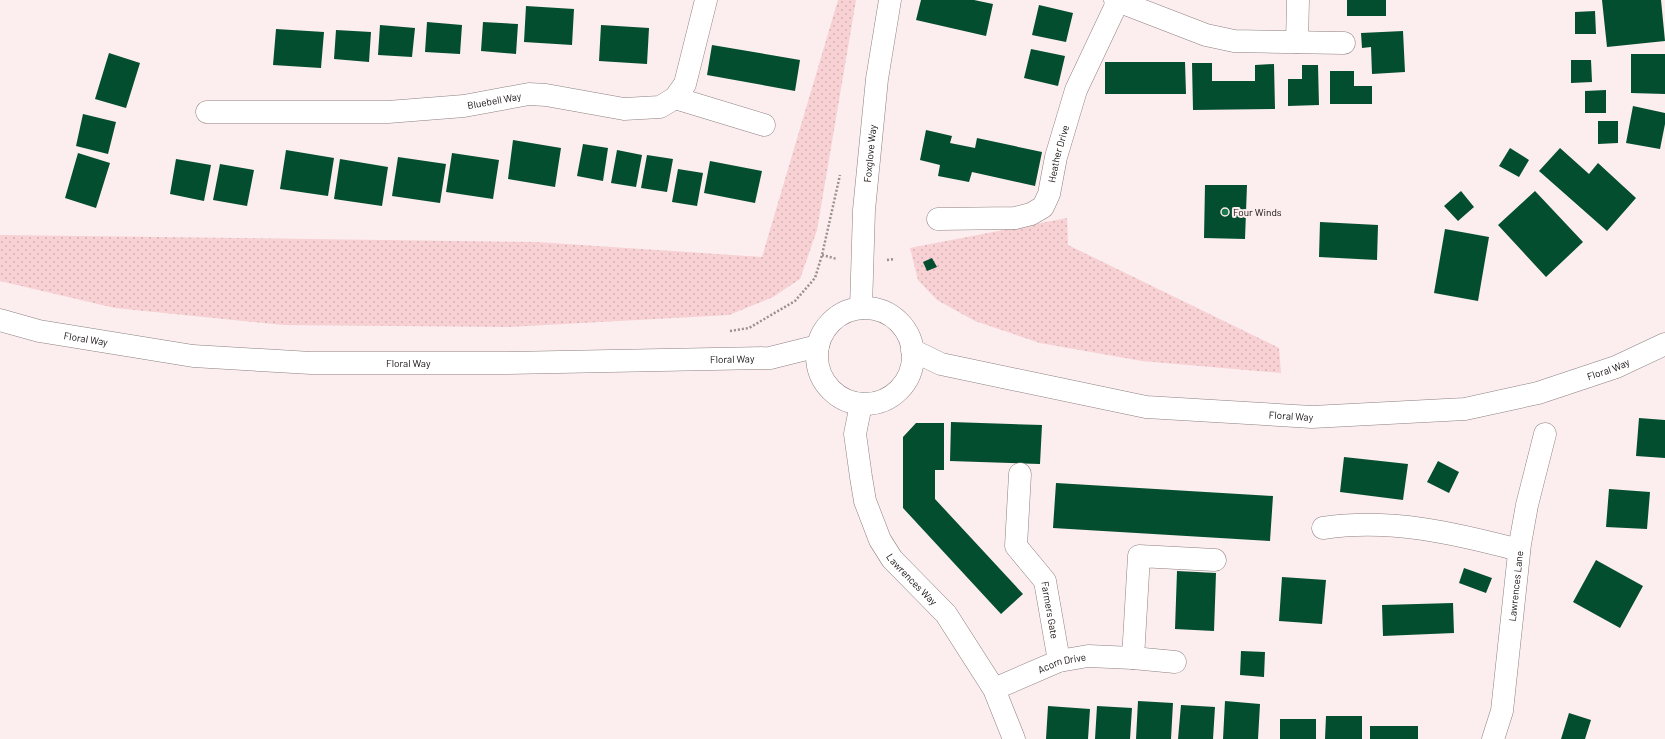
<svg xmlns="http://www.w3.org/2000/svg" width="1665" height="739" viewBox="0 0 1665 739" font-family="Barlow,sans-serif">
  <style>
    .green { fill: url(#green-dots) }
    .building { fill: #034e2e }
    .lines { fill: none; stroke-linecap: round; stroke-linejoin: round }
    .minor-casing { stroke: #8d8081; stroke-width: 23 }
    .path { stroke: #9a8f8f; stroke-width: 2.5; stroke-dasharray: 2 2; stroke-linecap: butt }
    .minor { stroke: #fff; stroke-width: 22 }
    .poi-dot { fill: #1b774c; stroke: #fcedee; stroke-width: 1.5 }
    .labels { text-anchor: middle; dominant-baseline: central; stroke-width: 4; stroke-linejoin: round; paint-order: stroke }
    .street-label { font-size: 10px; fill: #130e0e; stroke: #fcedee }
    .poi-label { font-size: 10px; fill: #130e0e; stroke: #fcedee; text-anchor: start }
  </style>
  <defs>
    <pattern id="green-dots" width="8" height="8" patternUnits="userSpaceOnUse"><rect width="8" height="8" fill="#f7d1d3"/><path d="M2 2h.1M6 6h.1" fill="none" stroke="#d3b2b4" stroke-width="1.8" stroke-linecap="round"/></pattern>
  </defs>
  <rect width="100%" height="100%" fill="#fcedee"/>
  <path class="green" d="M838,0H856L817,230L800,279L773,297L729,315L508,327L284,325L115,308L0,281V235L536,242L762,257Z
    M1067,218L1068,245L1279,348L1281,373L1142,361L1040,343L975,321L937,300L918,280L910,248Z"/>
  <path class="building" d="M921,0H974L993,4L986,36L916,20Z
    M1347,0H1386V16H1347Z
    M1602,0H1661L1665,41L1607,47Z
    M1039,5L1073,13L1066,42L1032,35Z
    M526,6L574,9L572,45L524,42Z
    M1595,11L1596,34H1575V12Z
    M427,22L462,25L460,54L425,52Z
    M483,22L518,24L516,54L481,51Z
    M380,25L415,28L412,57L378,55Z
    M601,25L649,28L647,64L599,61Z
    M276,29L324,32L321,68L273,65Z
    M336,30L371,32L369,62L334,59Z
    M1403,31L1405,72L1372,74L1371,47L1362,48L1361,33Z
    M712,45L800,60L795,91L707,75Z
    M1031,49L1065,56L1058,86L1024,78Z
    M109,53L140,63L126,108L95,99Z
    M1631,54H1665V94L1631,93Z
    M1571,60H1591L1592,82L1571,83Z
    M1105,62H1185L1186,94H1105Z
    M1192,63H1212V81H1255V65L1274,64L1275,109L1193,110Z
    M1302,65H1318L1319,105L1288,106V79H1302Z
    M1330,71H1354V86H1372V104H1330Z
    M1606,90V113H1585V91Z
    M1633,106L1665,113V124L1660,149L1626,143Z
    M83,114L116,122L108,154L76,146Z
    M1598,121H1618V143L1598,144Z
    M926,130L952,136L950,143L975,148L977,138L1042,152L1035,186L972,172L969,182L938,176L940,165L920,160Z
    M513,140L561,148L555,187L508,179Z
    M583,144L608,148L603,181L577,176Z
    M1510,148L1529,160L1519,177L1499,166Z
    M1560,148L1589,174L1598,163L1636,198L1607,231L1539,171Z
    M286,150L334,158L328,196L280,189Z
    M617,150L642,155L636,187L611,183Z
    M78,153L110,163L96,208L65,198Z
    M452,153L499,160L493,199L446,192Z
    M647,155L673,159L667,192L641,188Z
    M398,157L446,164L440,203L392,196Z
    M176,159L211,165L204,201L170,194Z
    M340,159L388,167L382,206L334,199Z
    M710,161L762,171L755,203L704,193Z
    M220,164L254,170L247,206L213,200Z
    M678,169L703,173L697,206L672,202Z
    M1205,185H1247L1245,239L1204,238Z
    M1461,191L1474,207L1458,221L1444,206Z
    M1535,191L1583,242L1546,277L1498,225Z
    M1320,222L1378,225L1377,260L1319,257Z
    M1445,229L1489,237L1478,301L1434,293Z
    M932,258L937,267L927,271L923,262Z
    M1639,418L1665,420V458L1636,456Z
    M951,422L1042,425L1040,464L950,461Z
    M916,423H944V470H935V499L1023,594L1001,614L903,508V437Z
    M1344,457L1408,464L1403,500L1340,492Z
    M1438,461L1459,472L1449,493L1427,482Z
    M1056,483L1273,496L1270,541L1053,528Z
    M1609,489L1650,492L1647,529L1606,527Z
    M1596,560L1643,586L1620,628L1573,602Z
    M1464,568L1492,578L1486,593L1459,583Z
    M1177,571L1216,573L1214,631L1175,629Z
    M1282,577L1326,580L1322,624L1279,621Z
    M1453,603L1454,633L1383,636L1382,605Z
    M1241,651L1265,652L1264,677L1240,675Z
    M1138,701L1173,703L1171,739H1136Z
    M1225,701L1260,704L1258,739H1223Z
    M1181,705L1215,707L1213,739H1178Z
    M1048,706L1090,709L1088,739H1046Z
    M1097,706L1132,708L1130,739H1095Z
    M1569,713L1591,720L1585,739H1561Z
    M1326,716H1362V739H1325Z
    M1280,719H1316V739H1280Z
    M1370,726H1418V739H1370Z"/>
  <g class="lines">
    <defs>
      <g id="minor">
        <path d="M1115,0L1206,35L1234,41L1344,43"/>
        <path d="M1297,42L1298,0"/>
        <path d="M675,98L764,125"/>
        <path id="s1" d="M207,112H388L464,106L529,94L546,95L624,109L660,107L675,98L685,84L706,0"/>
        <path id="s2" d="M938,219L1015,218L1031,214L1043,207L1049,194L1056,157L1076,90L1118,1"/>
        <path id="s3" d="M861,308L864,210L877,79L890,0"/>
        <circle cx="865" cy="356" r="48"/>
        <path id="s4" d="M0,320L39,331L193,356L311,363H508L770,358L818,346"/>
        <path id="s5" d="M912,350L941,364L1146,407L1312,417L1465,409L1538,393L1616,367L1665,344"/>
        <path id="s6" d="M861,404L855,434L861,477L865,501L880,540L892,559L946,614L994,689L1014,739"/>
        <path id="s7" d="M1020,474L1016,546L1045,581L1059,661"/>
        <path d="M1323,528C1391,518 1454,533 1519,550"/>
        <path d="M1133,658L1175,662"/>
        <path id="s8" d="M994,689L1059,661L1088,656L1133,658L1139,556L1215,560"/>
        <path id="s9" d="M1493,739L1502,711L1520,544L1527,505L1545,434"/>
      </g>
    </defs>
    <use href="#minor" class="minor-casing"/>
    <path class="path" d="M822,255L837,259
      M887,260L895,259
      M730,331L749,328L795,301L815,278L822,255L840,175"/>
    <use href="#minor" class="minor"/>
  </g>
  <circle class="poi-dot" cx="1225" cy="212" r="4"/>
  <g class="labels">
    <g class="street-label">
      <text stroke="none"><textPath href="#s1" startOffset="288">Bluebell Way</textPath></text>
      <text stroke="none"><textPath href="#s2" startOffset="163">Heather Drive</textPath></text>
      <text stroke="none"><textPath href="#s3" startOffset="155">Foxglove Way</textPath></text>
      <text stroke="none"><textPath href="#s4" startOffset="88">Floral Way</textPath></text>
      <text stroke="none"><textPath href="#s4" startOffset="736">Floral Way</textPath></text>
      <text stroke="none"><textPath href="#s4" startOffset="412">Floral Way</textPath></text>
      <text stroke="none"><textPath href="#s5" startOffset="710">Floral Way</textPath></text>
      <text stroke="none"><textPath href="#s5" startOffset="387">Floral Way</textPath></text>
      <text stroke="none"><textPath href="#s6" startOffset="191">Lawrences Way</textPath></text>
      <text stroke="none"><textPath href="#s9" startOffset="155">Lawrences Lane</textPath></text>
      <text stroke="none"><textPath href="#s7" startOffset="147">Farmers Gate</textPath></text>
      <text stroke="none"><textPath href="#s8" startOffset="73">Acorn Drive</textPath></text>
    </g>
    <g class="poi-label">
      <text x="1233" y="212">Four Winds</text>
    </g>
  </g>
</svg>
